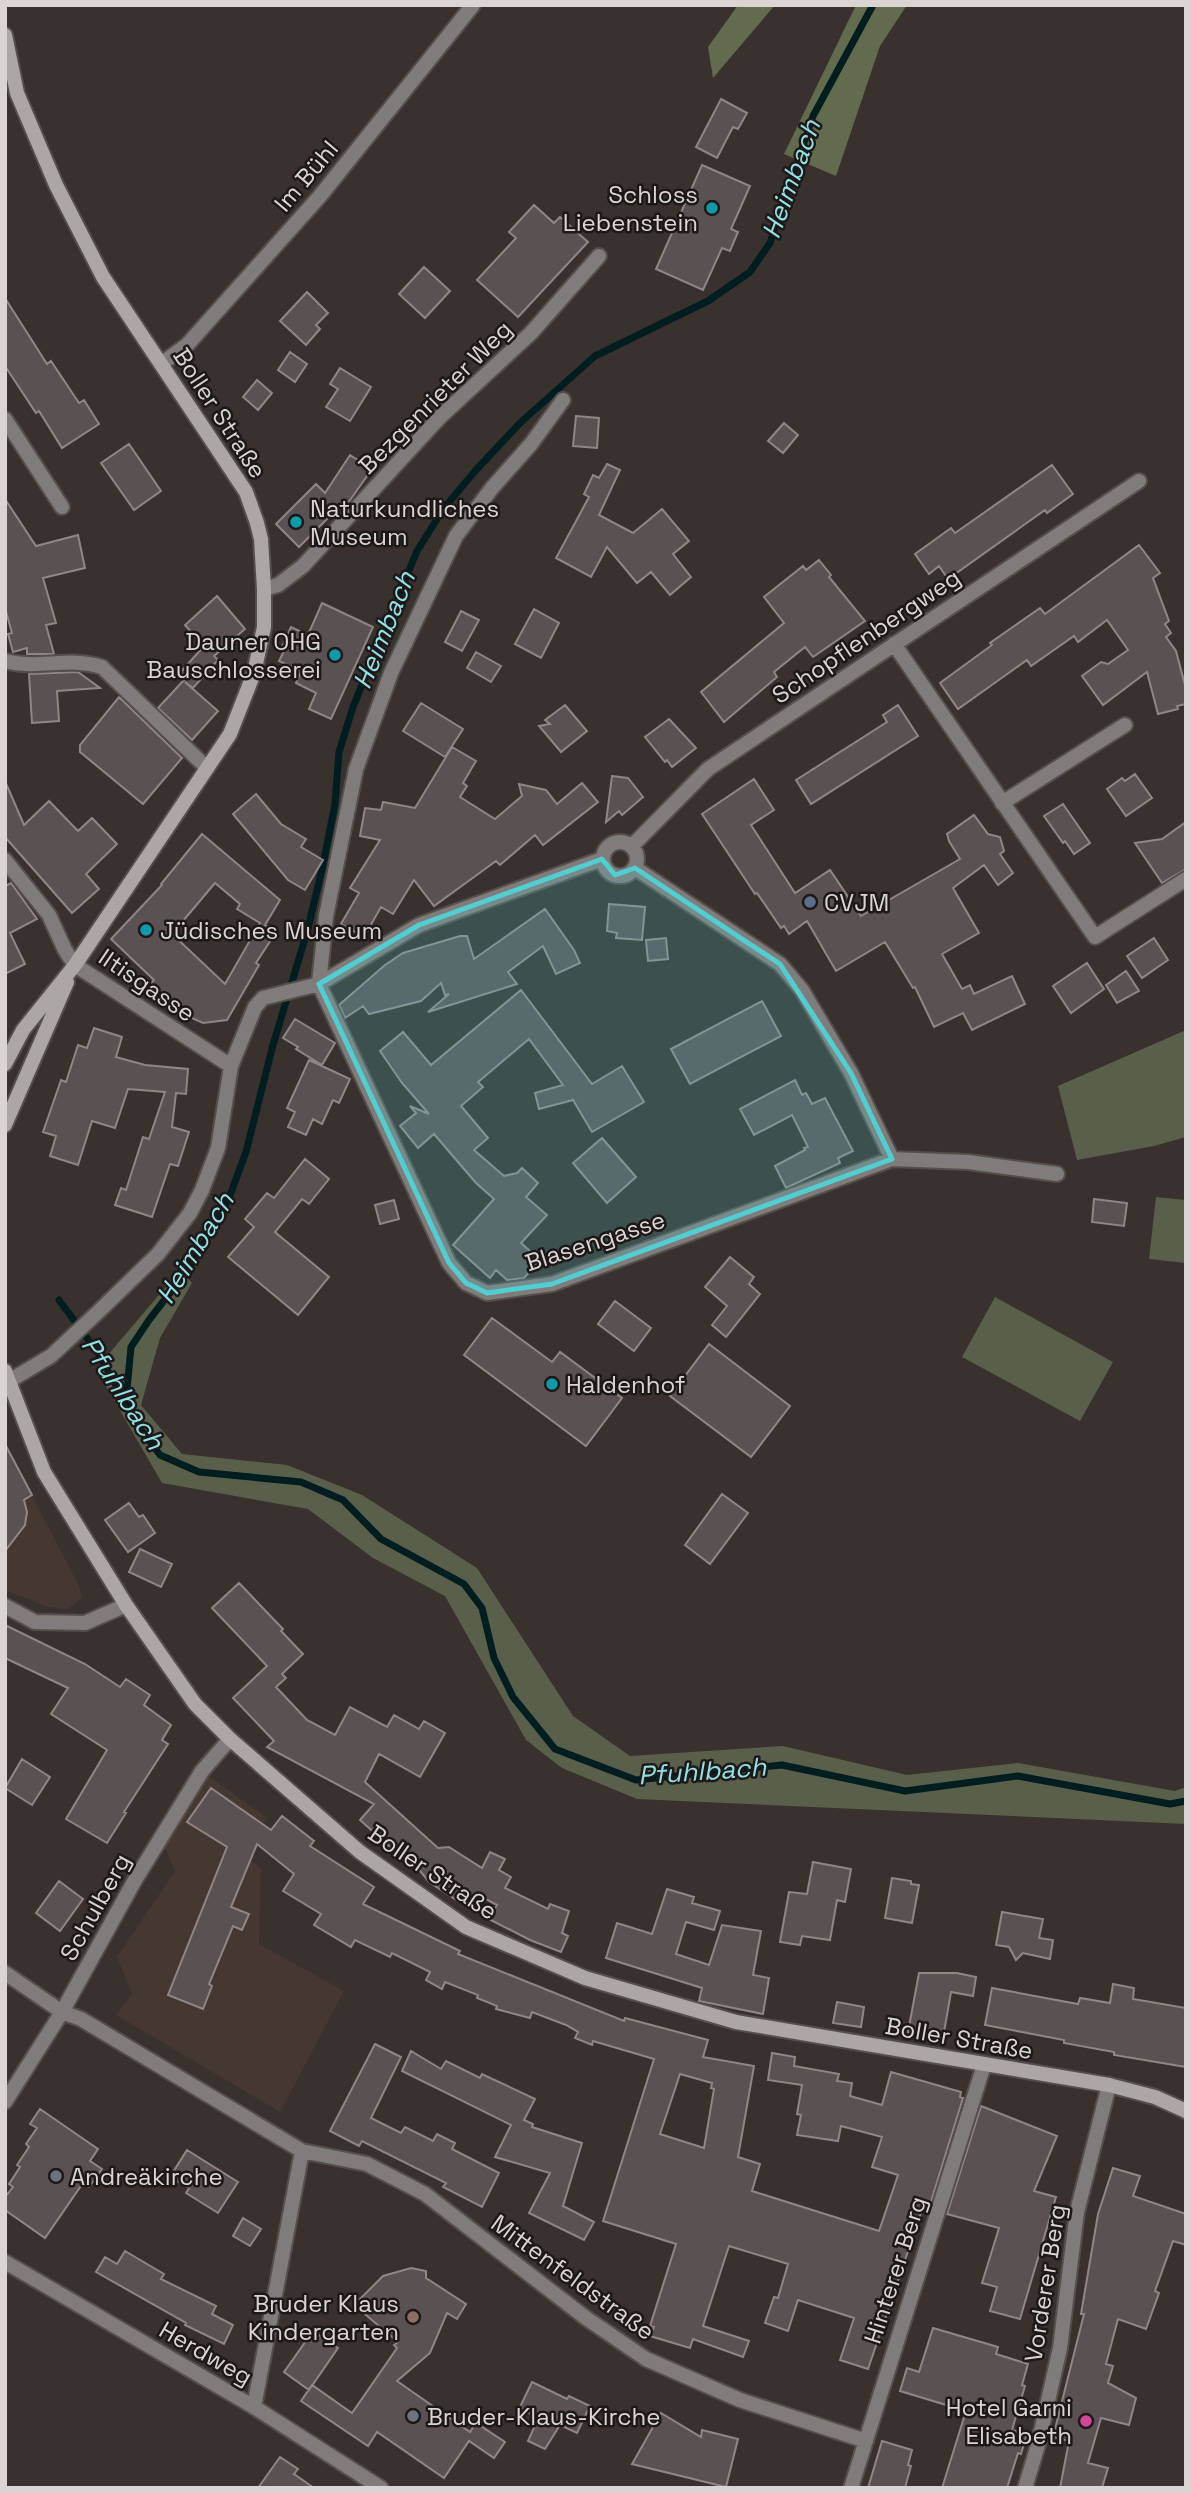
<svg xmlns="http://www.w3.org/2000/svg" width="1191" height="2493" viewBox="0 0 1191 2493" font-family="'Space Grotesk',sans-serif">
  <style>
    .built { fill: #453832 }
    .green { fill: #595f4a }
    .forest { fill: #636b4e }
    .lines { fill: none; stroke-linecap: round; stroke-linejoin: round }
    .stream { stroke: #001d1f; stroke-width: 7 }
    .building { fill: #5a5252; stroke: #8f8685; stroke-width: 2; fill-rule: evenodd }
    .street-casing { stroke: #554f4c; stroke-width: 18 }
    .secondary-casing { stroke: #554f4c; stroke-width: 18 }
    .street { stroke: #807c7b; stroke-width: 14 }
    .secondary { stroke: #aca6a4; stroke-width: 14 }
    .marked { fill: #52cdd0; fill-opacity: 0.2; stroke: #52cdd0; stroke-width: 5; stroke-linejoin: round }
    .culture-dot { fill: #0f9aa8; stroke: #1c1918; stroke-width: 2.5 }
    .service-dot { fill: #5c6f8a; stroke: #1c1918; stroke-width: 2.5 }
    .worship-dot { fill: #6b7280; stroke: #1c1918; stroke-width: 2.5 }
    .education-dot { fill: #8d6e63; stroke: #1c1918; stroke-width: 2.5 }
    .hotel-dot { fill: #d1479c; stroke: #1c1918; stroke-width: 2.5 }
    .labels { text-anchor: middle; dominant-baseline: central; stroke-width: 5; stroke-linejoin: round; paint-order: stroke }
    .street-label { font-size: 24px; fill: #dad5d3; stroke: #1c1918 }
    .poi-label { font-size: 24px; fill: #dad5d3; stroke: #1c1918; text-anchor: start }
    .water-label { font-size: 26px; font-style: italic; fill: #94e1e5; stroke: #1c1918 }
  </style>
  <rect width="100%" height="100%" fill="#38312e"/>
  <path class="built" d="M5,1444L78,1584L82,1598L68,1609L48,1607L5,1590Z
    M202,1771L267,1818L244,1853L261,1869L259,1944L344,1991L280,2112L116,2015L132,1994L117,1957L175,1871L161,1838Z"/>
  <path class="green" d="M1186,1030V1137L1154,1146L1077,1160L1058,1086Z
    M1156,1197L1186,1200V1263L1149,1259Z
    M180,1270L192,1283L160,1338L141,1405L182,1454L287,1465L362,1495L477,1568L573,1716L630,1756L783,1746L907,1775L1018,1763L1175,1791L1186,1787V1824L637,1799L562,1768L526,1740L445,1596L373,1558L308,1509L162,1483L96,1369Z
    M995,1297L1113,1362L1080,1421L962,1357Z"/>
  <path class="forest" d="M738,5H775L713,78L708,47Z
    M856,5H907L880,46L836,176L784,154Z"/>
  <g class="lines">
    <path class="stream" d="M59,1300L98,1353L141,1430L160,1455L199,1472L301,1482L343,1500L381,1539L464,1584L482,1608L494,1658L513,1697L555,1749L636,1780L782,1765L905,1791L1018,1776L1170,1804L1186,1801
      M126,1400L131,1347L149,1320L186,1272L205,1241L229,1198L246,1152L273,1045L307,932L323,865L335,804L339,752L353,707L417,551L444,508L476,470L520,423L595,356L708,301L750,272L770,243L813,116L873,5"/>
  </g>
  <path class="building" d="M721,99L747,113L738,129L733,127L717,158L696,147Z
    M702,165L750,186L731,229L738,232L730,251L722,248L703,290L656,269Z
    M534,205L554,223L560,217L588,242L518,317L477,280L516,238L509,232Z
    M424,267L450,291L425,318L399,294Z
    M307,292L328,313L316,325L320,329L306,345L280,321Z
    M5,298L47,364L51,361L79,403L84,400L99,424L62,448L39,411L36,413L5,366Z
    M290,352L307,364L295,382L278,370Z
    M340,368L371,387L350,421L326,407L338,389L330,384Z
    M257,380L272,393L258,410L243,397Z
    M576,416L599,418L597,448L573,446Z
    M784,423L798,435L783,453L768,441Z
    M129,444L161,491L134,510L101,463Z
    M350,455L372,469L348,503L345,501L299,547L276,524L316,484L325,493Z
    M607,464L620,470L599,515L633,533L662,509L689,541L673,554L691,577L670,595L651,572L637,583L607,547L591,577L556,558L589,497L584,494L593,475L599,478Z
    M1052,465L1073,494L1047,513L1045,510L948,579L939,566L929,574L915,554L951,528L955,533Z
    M5,499L36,546L78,535L85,568L43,578L56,623L46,625L54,654H27V648L13,652L8,634L12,633L5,608Z
    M1139,545L1160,573L1153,578L1169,621L1165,624L1171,633L1166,637L1176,651L1186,689V704L1177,706L1178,709L1158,714L1147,672L1103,705L1082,676L1101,662L1108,664L1128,650L1107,620L1078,642L1074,636L1031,666L1027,660L958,709L940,683L992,645L990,643L1040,608L1045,614Z
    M819,560L831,575L829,577L865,621L813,657L805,647L774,672L777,677L724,722L701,692L784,623L764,597L803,566L806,570Z
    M217,596L245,629L214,656L218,660L193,688L185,682L218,711L192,740L158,708L184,680L178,675L203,647L205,648L185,625Z
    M322,603L373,627L331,719L309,709L316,693L296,683L301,671L279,661L284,651L281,649L291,627L308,635Z
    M534,609L559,623L541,658L515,644Z
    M461,611L479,620L462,651L445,642Z
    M476,652L501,666L491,682L467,668Z
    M78,672L100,688L57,691L59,721L32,723L29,674Z
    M119,697L182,758L143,804L80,752V745Z
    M421,703L463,729L445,757L403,731Z
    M565,705L587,731L561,752L539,726L550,724L545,720Z
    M898,705L918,736L811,804L796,780L887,722L883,715Z
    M669,719L696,748L672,767L667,760L665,762L645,737Z
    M452,747L476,761L463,783L467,786L460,797L495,819L522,796L519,784L546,790L557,804L582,783L598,802L543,845L535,835L500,865L496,861L434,906L414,880L393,914L381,907L364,937L341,924L359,893L350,888L380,840L360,836L365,808L381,810L383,802L415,808Z
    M1135,774L1152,798L1126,816L1107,789L1122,778L1125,781Z
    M612,776L628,778L643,797L622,815L619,811L606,822Z
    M754,779L774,810L751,825L795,893L830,870L861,916L960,859L949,841L947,834L974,815L988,834L1000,837L1004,851L1000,854L1013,873L998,885L984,865L953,888L979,933L942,954L962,989L970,985L974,994L1012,976L1025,1004L972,1030L963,1013L934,1027L915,987L913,988L885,942L836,971L807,921L789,934L784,926L781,928L757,893L755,894L702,814Z
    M5,781L24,825L49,801L78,831L92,818L117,844L86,874L99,889L72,913L5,837Z
    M256,794L281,824L306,839L301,847L323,860L305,890L288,880L233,814Z
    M1063,804L1090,843L1074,854L1065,841L1063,843L1044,816Z
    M1186,822V869L1162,883L1135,843L1162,839Z
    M202,834L280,900L265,925L276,932L256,963L259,965L227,1020L203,1023L163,1005L146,989L154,980L111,939L162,885L161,884ZM215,883L240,904L237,909L260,923L225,984L172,934Z
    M11,883L37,919L10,933L25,964L5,974V886Z
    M609,904L645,907L642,940L616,938L617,933L607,931Z
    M545,909L574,950L580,963L556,974L543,946L508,972L517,984L428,1012L449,994L445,995L441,983L421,1001L369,1014L363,1006L345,1018L339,1005L385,965L403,953L460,936H467L474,959Z
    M666,938L668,959L648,961L646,940Z
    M1154,938L1168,960L1142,978L1127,956Z
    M1087,963L1104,989L1071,1013L1053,986Z
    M1126,971L1139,991L1117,1003L1106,985Z
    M521,990L592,1084L622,1066L644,1102L592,1132L573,1100L539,1109L535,1093L563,1085L529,1039L478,1082L483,1087L461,1106L488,1138L474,1150L504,1176L517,1173L522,1168L538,1183L526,1197L547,1215L521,1243L540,1260L524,1278L507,1280L496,1270L490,1278L453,1245L494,1199L476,1183L434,1134L418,1148L400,1126L416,1113L410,1106L429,1114L402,1083L380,1051L403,1032L431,1065Z
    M762,1001L781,1036L690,1084L671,1049Z
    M295,1019L335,1043L322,1065L296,1049L298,1047L283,1038Z
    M94,1028L122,1037L116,1057L145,1065L188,1069L186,1094L176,1093L172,1127L189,1132L178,1166L170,1164L152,1217L115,1205L121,1188L126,1190L143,1137L149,1139L165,1092L128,1089L115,1128L92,1121L78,1165L50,1156L56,1136L43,1132L61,1080L66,1082L78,1045L87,1048Z
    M309,1060L350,1079L339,1103L333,1100L322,1124L313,1119L306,1135L288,1127L295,1112L287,1108Z
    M795,1080L802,1095L806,1093L812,1104L825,1098L853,1151L838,1158L840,1163L786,1188L775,1166L805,1150L804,1148L808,1147L792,1115L754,1135L740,1109Z
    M602,1138L636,1177L607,1203L573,1163Z
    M305,1159L329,1179L309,1204L302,1199L275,1232L329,1277L298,1315L228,1257L254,1227L245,1219L267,1193L274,1198Z
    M1094,1199L1127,1203L1124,1226L1092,1222Z
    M394,1200L399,1219L380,1224L375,1205Z
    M730,1257L754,1277L749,1284L760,1294L726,1337L712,1325L727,1306L705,1287Z
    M615,1301L651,1328L634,1351L598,1324Z
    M492,1318L552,1362L560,1352L622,1398L586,1446L464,1355Z
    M709,1344L790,1406L751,1457L670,1396Z
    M5,1444L32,1495L24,1500L27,1512L25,1525L5,1551Z
    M722,1494L748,1513L710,1564L685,1545Z
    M129,1503L139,1517L143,1515L155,1533L128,1552L105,1520Z
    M140,1549L172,1564L161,1587L129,1572Z
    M239,1583L283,1629L281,1631L303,1654L282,1674L286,1678L276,1687L307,1720L335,1735L350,1707L387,1727L394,1715L419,1729L424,1721L445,1733L420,1777L379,1754L365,1782L438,1848L449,1847L482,1868L490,1852L505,1859L499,1870L511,1877L505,1888L548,1909L550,1904L569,1911L562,1933L568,1936L561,1952L530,1940L489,1919L497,1905L484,1898L481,1903L467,1896L470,1891L466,1889L458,1901L429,1882L404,1851L400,1856L360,1820L374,1804L267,1747L274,1741L233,1698L267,1666L212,1608Z
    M5,1625L85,1664L120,1687L126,1679L150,1695L144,1705L171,1725L162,1740L168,1744L124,1812L126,1813L107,1843L66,1819L107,1750L51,1714L68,1688L5,1658Z
    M22,1759L50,1777L32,1805L5,1788Z
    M211,1788L271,1830L282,1816L314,1841L310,1846L374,1887L363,1904L460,1951L458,1954L624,2021L625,2018L708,2040L703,2057L754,2066L738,2157L760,2164L752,2191L879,2231L898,2175L872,2167L882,2137L841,2126L838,2141L797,2135L801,2115L797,2114L802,2085L768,2080L772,2053L795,2057L794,2066L839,2074L837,2081L852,2083L850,2096L882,2105L891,2072L961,2092L960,2097L963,2098L929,2208L923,2207L868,2369L840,2360L854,2318L798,2300L788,2331L765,2323L774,2297L778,2298L788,2264L729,2246L703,2326L749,2341L743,2357L693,2339L690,2348L650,2336L654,2327L650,2326L676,2244L603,2221L654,2059L593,2041L592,2045L575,2038L578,2032L566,2025L532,2012L530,2018L496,2009L497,2006L477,1998L478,1995L445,1982L442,1989L426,1980L430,1972L392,1953L390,1957L355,1940L351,1947L314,1925L321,1914L283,1891L294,1874L257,1844L231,1907L249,1914L242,1930L233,1926L209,1984L212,1986L203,2009L168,1995L227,1847L187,1822ZM680,2074L712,2083L711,2088L714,2089L704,2148L660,2134Z
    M813,1862L851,1869L845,1902L837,1900L830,1940L802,1936L800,1945L780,1942L789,1892L807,1894Z
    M892,1878L911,1881V1884L919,1885L912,1923L885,1918Z
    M59,1881L83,1899L60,1931L36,1913Z
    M667,1889L694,1897L692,1903L720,1911L714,1930L686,1922L676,1954L709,1965L722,1925L761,1931L753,1975L769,1978L763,2014L699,2001L702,1988L606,1958L617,1923L652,1934Z
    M1002,1912L1043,1919L1039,1938L1053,1940L1050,1959L1023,1953L1016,1960L1009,1947L996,1945Z
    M919,1973H957L976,1977L973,1996L951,1992L943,2038L908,2032Z
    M1113,1984L1134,1988L1133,1999L1186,2008V2067L1114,2055V2052L1064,2043V2040L985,2025L992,1988L1078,2004L1080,1998L1110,2003Z
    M837,2002L864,2007L861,2027L833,2023Z
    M375,2044L401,2057L371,2118L401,2133L405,2127L433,2141L437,2134L455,2143L452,2149L499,2173L482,2207L443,2187L446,2183L362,2141L359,2146L330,2131Z
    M411,2051L441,2069L446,2061L480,2078L482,2074L535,2099L524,2120L533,2124L532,2127L582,2143L563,2206L594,2222L584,2240L529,2213L550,2173L495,2157L511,2125L402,2071Z
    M981,2106L1057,2136L1034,2191L1056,2197L1020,2319L990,2311L997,2287L982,2283L999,2228L947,2214Z
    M40,2109L98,2149L90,2161L102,2169L89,2187L83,2183L45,2238L5,2210V2197L13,2187L9,2184L20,2167L17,2165L29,2147L26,2144L37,2128L30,2124Z
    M187,2150L238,2182L218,2213L186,2193L189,2188L170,2177Z
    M1113,2168L1140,2176L1133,2196L1186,2214V2245L1173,2241L1155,2291L1159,2293L1146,2329L1118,2319L1106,2364L1113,2366L1108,2383L1136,2398L1129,2425L1101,2418L1088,2463L1108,2468L1102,2488H1060L1069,2441L1053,2437L1084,2314H1081L1098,2214Z
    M243,2218L261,2229L250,2246L233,2236Z
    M125,2251L164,2274L161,2279L216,2306L212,2314L233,2325L224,2344L185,2325L186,2323L96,2272L105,2257L117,2264Z
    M411,2268L426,2271V2278L466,2304L457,2319L447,2313L430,2353L397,2381L470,2432L476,2423L505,2442L494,2458L469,2441L444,2478L377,2432L368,2446L301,2401L312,2385L352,2413L397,2348L394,2345L398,2342L354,2305L383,2276Z
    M933,2328L998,2347L996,2354L1028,2364L1022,2385L1025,2386L1012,2430L1027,2434L1021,2454L1018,2453L1007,2488H942L966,2411L900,2391L907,2368L919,2372Z
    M313,2331L338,2348L309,2390L284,2372Z
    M532,2382L567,2399L569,2396L590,2406L577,2433L560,2425L545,2449L528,2441L538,2419L520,2407Z
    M661,2413L701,2437L702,2430L738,2439L726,2487L632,2464Z
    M882,2441L912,2450L908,2465L911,2466L905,2488H868Z
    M280,2457L298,2469L294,2474L314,2488H258Z"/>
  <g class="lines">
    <defs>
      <path id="street" d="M161,364L187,345L320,196L473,5
        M5,419L62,507
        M264,589L278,585L303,566L440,417L531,333L599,256
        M894,644L1095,937L1186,879
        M5,661C39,670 68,656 102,667L207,768
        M1002,803L1125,725
        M603 859a17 17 0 1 1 34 0a17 17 0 1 1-34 0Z
        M632,846L708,769L1139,481
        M5,860L49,915L65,950L75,965L231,1066
        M635,868L780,964L802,990L851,1073L892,1159
        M319,984L449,1263L466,1283L487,1293L552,1284L892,1159L968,1162L1057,1174
        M319,984L326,916L356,769L391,673L456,536L492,488L531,444L563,400
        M9,1381L51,1356L96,1314L158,1254L190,1213L202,1190L218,1148L231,1066L255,1007L263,998L319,984L419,925L602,859
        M5,1606L35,1622L85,1623L126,1605
        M5,1973L62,2012L81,2019L302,2151L254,2407
        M5,2102L62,2012L135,1880L202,1771L230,1739
        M302,2151L367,2164L425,2194L586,2318L646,2359L740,2400L866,2441
        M5,2262L254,2407L381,2488
        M851,2488L984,2065
        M1025,2488L1038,2445L1060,2348L1077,2212L1109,2085"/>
      <path id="secondary" d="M5,35L17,93L56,185L103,277L246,492L257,523L261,539L264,589V627L254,673L230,734L75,965L23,1030L5,1064
        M5,1125L67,982
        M5,1371L44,1472L126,1605L195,1704L230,1739L360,1852L466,1927L585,1978L736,2022L1109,2085L1155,2097L1186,2111"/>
    </defs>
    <use href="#street" class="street-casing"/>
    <use href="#secondary" class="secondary-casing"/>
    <use href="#street" class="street"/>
    <use href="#secondary" class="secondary"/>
  </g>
  <path class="marked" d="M602,859L615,875L635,868L780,964L851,1073L892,1159L552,1284L487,1293L466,1283L449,1263L319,984L419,925Z"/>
  <g class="culture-dot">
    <circle cx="712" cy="208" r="7"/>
    <circle cx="296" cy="522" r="7"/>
    <circle cx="335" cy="655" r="7"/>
    <circle cx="146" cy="930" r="7"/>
    <circle cx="552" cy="1384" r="7"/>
  </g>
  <circle class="service-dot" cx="810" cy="902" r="7"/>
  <g class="worship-dot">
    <circle cx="56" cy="2176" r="7"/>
    <circle cx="413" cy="2416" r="7"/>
  </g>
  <circle class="education-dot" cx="413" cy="2317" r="7"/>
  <circle class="hotel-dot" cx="1086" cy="2421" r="7"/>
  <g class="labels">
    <g class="street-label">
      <text transform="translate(306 176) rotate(-50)">Im Bühl</text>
      <text transform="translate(435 397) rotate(-45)">Bezgenrieter Weg</text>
      <text transform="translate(220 413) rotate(57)">Boller Straße</text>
      <text transform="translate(866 636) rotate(-34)">Schopflenbergweg</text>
      <text transform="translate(147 985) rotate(34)">Iltisgasse</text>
      <text transform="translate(595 1241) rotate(-18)">Blasengasse</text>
      <text transform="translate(433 1872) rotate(34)">Boller Straße</text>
      <text transform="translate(95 1907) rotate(-61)">Schulberg</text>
      <text transform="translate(959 2038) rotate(10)">Boller Straße</text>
      <text transform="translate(895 2270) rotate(-72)">Hinterer Berg</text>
      <text transform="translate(573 2277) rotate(36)">Mittenfeldstraße</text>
      <text transform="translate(1045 2283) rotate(-81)">Vorderer Berg</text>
      <text transform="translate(206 2353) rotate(30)">Herdweg</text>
    </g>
    <g class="poi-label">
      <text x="698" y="194" text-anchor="end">Schloss<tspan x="698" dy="28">Liebenstein</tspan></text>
      <text x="310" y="508">Naturkundliches<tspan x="310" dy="28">Museum</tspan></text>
      <text x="321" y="641" text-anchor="end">Dauner OHG<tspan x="321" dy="28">Bauschlosserei</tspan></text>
      <text x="824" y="902">CVJM</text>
      <text x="160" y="930">Jüdisches Museum</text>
      <text x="566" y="1384">Haldenhof</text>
      <text x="70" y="2176">Andreäkirche</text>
      <text x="399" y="2303" text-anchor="end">Bruder Klaus<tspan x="399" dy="28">Kindergarten</tspan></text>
      <text x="1072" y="2407" text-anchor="end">Hotel Garni<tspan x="1072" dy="28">Elisabeth</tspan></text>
      <text x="427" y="2416">Bruder-Klaus-Kirche</text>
    </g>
    <g class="water-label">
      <text transform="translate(791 179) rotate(-70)">Heimbach</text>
      <text transform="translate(384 630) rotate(-68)">Heimbach</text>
      <text transform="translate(195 1248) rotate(-59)">Heimbach</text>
      <text transform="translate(123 1393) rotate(57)">Pfuhlbach</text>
      <text transform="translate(702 1771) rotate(-4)">Pfuhlbach</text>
    </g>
  </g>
  <rect width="1191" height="2493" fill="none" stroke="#dad5d3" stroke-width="14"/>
</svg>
